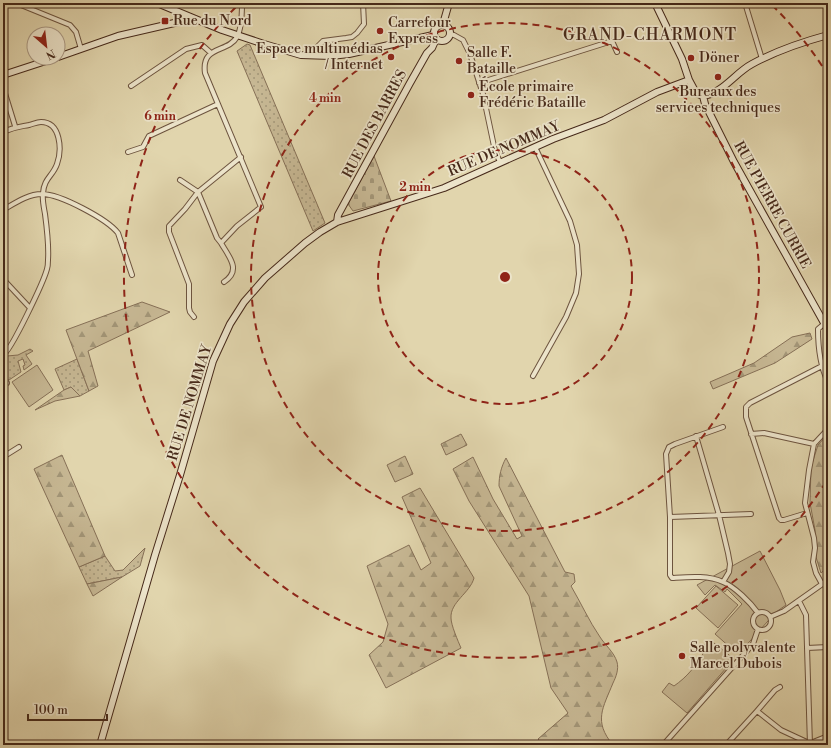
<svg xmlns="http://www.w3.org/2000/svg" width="831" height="748" viewBox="0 0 831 748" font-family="'Libre Bodoni',serif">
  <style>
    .grass { fill: url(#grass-dots); stroke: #867057 }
    .forest { fill: url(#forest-firs); stroke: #867057 }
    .cemetery { fill: url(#cemetery-stones); stroke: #867057 }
    .green { fill: #c7b894; stroke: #867057 }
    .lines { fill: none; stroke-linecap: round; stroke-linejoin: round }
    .street-casing { stroke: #6d543f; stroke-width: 6 }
    .secondary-casing { stroke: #46291a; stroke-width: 8 }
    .street { stroke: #ece4ca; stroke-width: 4 }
    .secondary { stroke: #ece4ca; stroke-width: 6 }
    .ring { fill: none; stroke: #8f2418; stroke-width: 2; stroke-dasharray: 7 5 }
    .poi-dot { fill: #8f2418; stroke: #ece4ca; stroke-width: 1.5 }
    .labels { text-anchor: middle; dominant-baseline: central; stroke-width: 3.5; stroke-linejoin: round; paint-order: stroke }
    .poi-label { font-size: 14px; fill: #46291a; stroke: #ece4ca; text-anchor: start }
    .street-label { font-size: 14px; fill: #46291a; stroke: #ece4ca }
    .quarter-label { font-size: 16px; letter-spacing: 1px; fill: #46291a; stroke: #ece4ca }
    .centre { fill: #8f2418; stroke: #ece4ca; stroke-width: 2 }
    .ring-label { font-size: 12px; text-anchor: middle; font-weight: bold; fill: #8f2418; stroke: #ece4ca; stroke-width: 3.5; stroke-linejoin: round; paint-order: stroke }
  </style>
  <defs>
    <pattern id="grass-dots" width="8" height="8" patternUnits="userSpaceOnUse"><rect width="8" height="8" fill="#c7b894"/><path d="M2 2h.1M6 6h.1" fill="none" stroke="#a39678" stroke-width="1.8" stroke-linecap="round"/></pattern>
    <pattern id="forest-firs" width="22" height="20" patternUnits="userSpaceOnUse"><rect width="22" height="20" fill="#c7b894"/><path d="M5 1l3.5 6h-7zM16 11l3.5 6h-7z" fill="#a39678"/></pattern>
    <pattern id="cemetery-stones" width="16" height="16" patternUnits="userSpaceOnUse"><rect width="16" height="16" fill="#c7b894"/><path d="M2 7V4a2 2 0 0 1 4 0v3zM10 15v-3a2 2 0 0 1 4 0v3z" fill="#a39678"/></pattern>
  </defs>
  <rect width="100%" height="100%" fill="#e1d5ad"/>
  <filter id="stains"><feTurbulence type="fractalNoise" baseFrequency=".005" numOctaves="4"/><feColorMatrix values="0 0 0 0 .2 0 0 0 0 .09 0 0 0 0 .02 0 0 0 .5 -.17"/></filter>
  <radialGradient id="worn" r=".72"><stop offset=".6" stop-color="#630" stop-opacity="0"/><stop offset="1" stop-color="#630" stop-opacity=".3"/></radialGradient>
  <path class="grass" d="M247,44L250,45L325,223L313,231L237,51Z
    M30,349L33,351L26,355L32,364L24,370L23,366L25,365L23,359L18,361L21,372L9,380L3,378V358L7,356L18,355Z
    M77,359L89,391L80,396L71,387L64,390L55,369Z
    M145,548L140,566L122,577L87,584L79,567L105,556L115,571L123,570Z"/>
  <path class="forest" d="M142,302L170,312L88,351L98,386L89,391L66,330Z
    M810,333L812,339L775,363L713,389L710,382L754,363L792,337Z
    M71,387L80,396L55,401L35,410L64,390Z
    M461,434L467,445L446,455L441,444Z
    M828,434V567L821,573L816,557L815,530L810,503L811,467L818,445Z
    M62,455L105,556L79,567L34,469Z
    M405,456L413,474L395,482L387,465Z
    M473,457L493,499L517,539L522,536L499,486C499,476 501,467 506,458L565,572L574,574L575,582L571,586C581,603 589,621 600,637C605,645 614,652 617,662C619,669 616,677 613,683C603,708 593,721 613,745H543L538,739L568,713L551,688L529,596L469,501L453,469Z
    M420,488L474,578C470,593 450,602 451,618C451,625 458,641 461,648L386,688L369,655L383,642L388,624L367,566L409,545L421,570L431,563L402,497Z
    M122,577L93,596L87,584Z"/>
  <path class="cemetery" d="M374,156L391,201L353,211L348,204Z"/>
  <path class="green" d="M37,365L53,390L29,407L12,382Z
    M760,551L780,590L786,605L776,612L742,650L738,651L732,649L715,634L742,604L727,589L725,592L715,585L705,595L697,585Z
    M716,586L738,605L718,628L696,608Z
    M708,641L714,643L734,659L687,713L662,692L669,683L674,686C687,677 696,666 704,652L702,647Z"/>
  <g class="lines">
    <defs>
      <path id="street" d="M16,3L70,25L76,32L81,49
        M313,3L317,4
        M745,3L762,59
        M450,34L454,35L463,40L470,54L483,94L495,151L500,162
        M315,56L317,47L323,41L346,38L352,37L357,33L364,24L363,3
        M479,83L612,41L617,52
        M131,86L186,49L202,45L211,53
        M3,87L15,126
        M3,132C14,127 18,127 29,125C33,124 37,122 41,122C61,122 62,150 57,164C53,176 44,178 43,193C42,200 44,208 45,214C47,229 49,245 48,260C48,263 48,266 47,269C44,281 11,351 3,355
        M128,152L143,147L149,136L218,104
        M180,180L198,192
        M198,192L217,238L221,243L237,226L261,207L205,73C201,45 228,53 237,37C242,28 242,13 242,3
        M3,210C15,203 28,194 42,194C60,194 107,219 118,233L132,275
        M221,243C229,257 242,270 224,282
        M3,279L30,308
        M194,317L190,312L189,308V284L169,232V226L185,209L198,192L241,157
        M824,324L818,329C818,347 820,366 828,382
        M533,376L566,317L576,293L579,274L577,245L570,221L535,147
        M3,383H7
        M723,427L675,444L669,447L666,454L670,517V575L672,578C688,577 708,575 723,582C735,587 750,602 758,613
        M751,434L764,433L814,444
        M696,436L719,515L728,553L730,564L729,572L723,582
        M3,457L19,447
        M807,513L784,520H781L779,518L746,417V407L750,403L822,366
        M670,517L751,514
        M822,584L816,573L813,562L815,548L814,538L805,503L809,470L814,444L828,429
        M799,601L806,615L810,745
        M753 621a9 9 0 1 1 18 0a9 9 0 1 1-18 0Z
        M770,617L784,611L828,580
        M807,648L828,647
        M3,699V704
        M757,711L775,690L780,687
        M808,744L828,736
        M663,745L753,644L758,629
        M726,745L757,711L781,730L809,743"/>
      <path id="secondary" d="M157,3L222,30L264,44L301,55L331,56L349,54L433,35
        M655,3L682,59L689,80L696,93L703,96
        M443,24L449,3
        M434 33a8 8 0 1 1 16 0a8 8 0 1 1-16 0Z
        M58,57L118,36L183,21L189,17
        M3,75L55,58
        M703,96L705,104L734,162L828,330
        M703,96C723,93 735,73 752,64C776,51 802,42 828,35
        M337,222L338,215L410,83L427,53L432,48L436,39
        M100,745L155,555L180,475L213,361L230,324L244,302L265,278L305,243L320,232L337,222L444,188L553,139L604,120L657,92L689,80"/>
    </defs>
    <use href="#street" class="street-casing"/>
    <use href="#secondary" class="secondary-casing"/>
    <use href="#street" class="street"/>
    <use href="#secondary" class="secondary"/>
  </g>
  <g class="ring">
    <circle cx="505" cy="277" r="127"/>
    <circle cx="505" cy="277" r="254"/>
    <path d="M826 482A381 381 0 1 1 238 5M772 5A381 381 0 0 1 826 72"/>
  </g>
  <g class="poi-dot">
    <rect x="161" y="17" width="8" height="8" rx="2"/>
    <circle cx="380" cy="31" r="4"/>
    <circle cx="391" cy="57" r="4"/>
    <circle cx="691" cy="58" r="4"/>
    <circle cx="459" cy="61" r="4"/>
    <circle cx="718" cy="77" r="4"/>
    <circle cx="471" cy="95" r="4"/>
    <circle cx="682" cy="656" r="4"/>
  </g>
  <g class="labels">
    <g class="poi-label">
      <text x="173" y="21">Rue du Nord</text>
      <text x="388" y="23">Carrefour<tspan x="388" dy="16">Express</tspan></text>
      <text x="383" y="49" text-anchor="end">Espace multimédias<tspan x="383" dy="16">/ Internet</tspan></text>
      <text x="467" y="53">Salle F.<tspan x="467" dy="16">Bataille</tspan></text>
      <text x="699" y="58">Döner</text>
      <text x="479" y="87">École primaire<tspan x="479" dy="16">Frédéric Bataille</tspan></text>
      <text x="718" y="92" text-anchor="middle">Bureaux des<tspan x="718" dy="16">services techniques</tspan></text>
      <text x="690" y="648">Salle polyvalente<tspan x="690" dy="16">Marcel Dubois</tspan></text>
    </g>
    <g class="street-label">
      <text transform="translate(375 124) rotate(-62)">RUE DES BARRES</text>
      <text transform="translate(504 149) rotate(-23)">RUE DE NOMMAY</text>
      <text transform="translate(772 205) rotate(61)">RUE PIERRE CURRIE</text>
      <text transform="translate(190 403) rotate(-73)">RUE DE NOMMAY</text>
    </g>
    <g class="quarter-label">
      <text x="650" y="35">GRAND-CHARMONT</text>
    </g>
  </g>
  <circle cx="505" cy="277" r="6" class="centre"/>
  <g class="ring-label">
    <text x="325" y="102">4 min</text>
    <text x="160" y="120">6 min</text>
    <text x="415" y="191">2 min</text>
  </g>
  <rect width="831" height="748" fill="none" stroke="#e1d5ad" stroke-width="16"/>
  <rect x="4" y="4" width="823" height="740" fill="none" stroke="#46291a" stroke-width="2"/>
  <rect x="8" y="8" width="815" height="732" fill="none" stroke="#46291a"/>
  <g transform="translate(46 46) rotate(152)"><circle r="19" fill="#ece4ca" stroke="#aa9984"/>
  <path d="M0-3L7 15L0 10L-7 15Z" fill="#8f2418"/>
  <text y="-6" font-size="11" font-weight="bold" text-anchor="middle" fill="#46291a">N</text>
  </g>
  <path d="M28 714v6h79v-6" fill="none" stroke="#46291a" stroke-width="2"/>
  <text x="34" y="714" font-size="12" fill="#46291a" stroke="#ece4ca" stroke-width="3" paint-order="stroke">100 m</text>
  <rect width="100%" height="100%" filter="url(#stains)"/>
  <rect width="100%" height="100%" fill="url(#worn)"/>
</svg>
